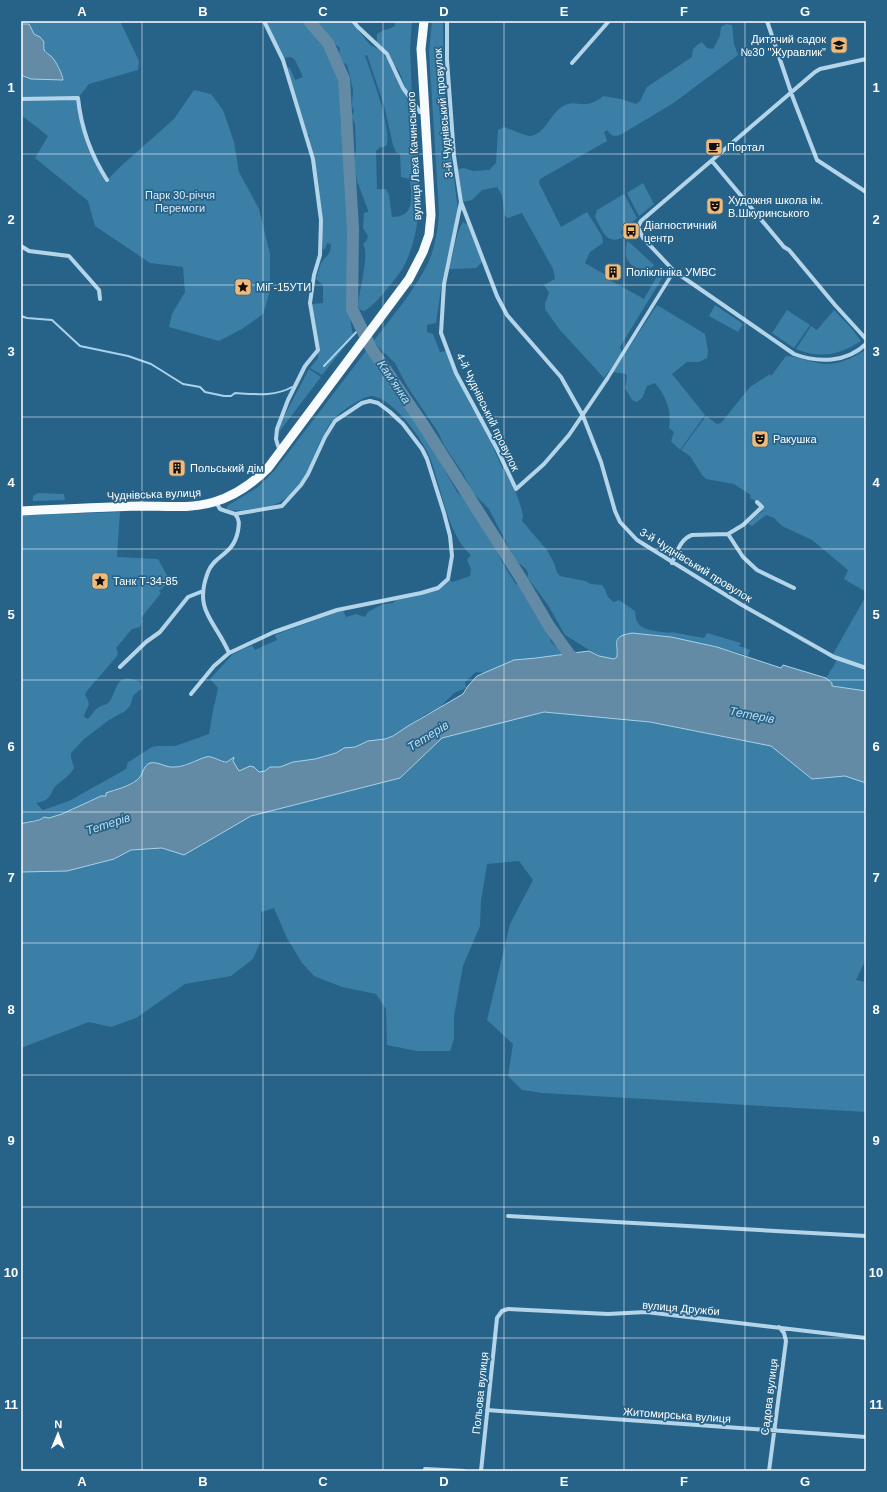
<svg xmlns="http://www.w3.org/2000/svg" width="887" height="1492" viewBox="0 0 887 1492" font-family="Arial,sans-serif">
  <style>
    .green { fill: #3b7ea6; fill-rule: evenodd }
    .water { fill: #648ba5; stroke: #a8d2ea }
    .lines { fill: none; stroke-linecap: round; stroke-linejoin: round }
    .stream { stroke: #a8d2ea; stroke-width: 2 }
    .river { stroke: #648ba5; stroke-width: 12 }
    .pedestrian { stroke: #b4d5e9; stroke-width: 3.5 }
    .minor { stroke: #b4d5e9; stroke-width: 4 }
    .primary { stroke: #f7fbfe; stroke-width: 9 }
    .grid { fill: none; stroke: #fff; stroke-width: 1; stroke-opacity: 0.55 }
    .labels { text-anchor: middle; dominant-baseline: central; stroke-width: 3.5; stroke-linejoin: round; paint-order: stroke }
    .poi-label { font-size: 11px; fill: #fff; stroke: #276389; text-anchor: start }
    .street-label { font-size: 11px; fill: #fff; stroke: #276389 }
    .park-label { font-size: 11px; fill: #d8ebf7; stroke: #276389 }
    .water-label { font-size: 12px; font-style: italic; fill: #c0def0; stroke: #276389 }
    .neatline { fill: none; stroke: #fff; stroke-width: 1.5 }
    .grid-label { font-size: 13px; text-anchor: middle; font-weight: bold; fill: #fff }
  </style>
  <rect width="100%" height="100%" fill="#276389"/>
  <path class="green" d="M21,21H120L139,61L138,70L89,84L78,98L88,145L107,180L121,166L174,119L194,90L211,94L223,110L234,142L239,172L259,209L270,254V291L263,314L242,329L219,341L169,327L172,314L185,292L183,267L150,263L95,226L88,201L35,158L48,136L21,115V75L31,79L63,80C63,76 55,60 52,57C45,51 43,53 44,42L40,37L34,34L29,24H21Z
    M266,21H308L311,28L319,37L328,49L341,75L343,84L341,97L343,104L340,121L342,131V147L347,154L346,162L349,199C345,207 349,212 351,219C351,223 350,227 351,232L355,236L356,240L352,245L351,264L354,276L350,299V318L353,336L322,375L310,368L318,358V354L312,312V304L323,303V285L316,279L321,263L330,252L331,244L327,243L325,249H323L322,237L308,139L310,135H307L286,67L290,68L295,80L303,77L295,60L291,57L283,58Z
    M314,21H351L370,45L380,50L391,64L402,84L408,103L414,111C417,162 428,216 405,264C402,271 396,277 391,284C383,294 377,302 366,310L363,311L359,309L358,305C359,293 370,252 363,244L367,240L368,236L363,228L364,213L368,212V210L357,181L354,161L356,150L355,124L351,116L354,112L352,105L353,90L350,76L347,65L343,62L339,54L340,48L330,40ZM366,55H367L384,105L393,145L396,152L400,154L401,177L410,179C411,197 416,217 392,217L389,195L386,189H377L376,151L379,148L386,146C393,132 371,72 365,56Z
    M394,21H412L410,49L412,97L408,94L399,71L377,44V34L386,29L387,30L395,26Z
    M432,21H443L444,92L449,130L447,144L452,161L458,211L442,282L436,323L427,325V332L433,334L440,352L445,351L446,352L471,406L481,420L501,465L514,487L521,507L523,516L522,521L547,550L554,563L557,572L560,576L585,581L591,584L602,585C607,591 606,598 614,602L619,600L635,611C636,615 635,619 638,623C642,631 663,632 671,633V632L704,638L707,633L741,643L739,646L750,650L748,656C730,650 712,646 693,642C670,638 643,630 620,636L616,642L617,657L614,659L599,656L565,635L548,605L528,578V573L526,569L516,561L489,509L472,492L464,475L444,445L438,432L407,386L395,363L373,342C391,318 415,290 428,263C435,248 438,229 439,212L429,51Z
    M726,24L732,25L734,44L738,55L672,104L620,135C613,137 612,136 607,130L604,132L607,141L540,179L539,183L561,227L587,212L602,236L603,243L590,252L585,263L609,277L608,279L644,299L660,271L664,275L620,347L622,353L604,378L559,329L545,309V304L549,293L544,285L555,279L553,269L522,213L508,218L505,216L502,195L497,187L482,190L472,200L463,202L458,169L464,168L473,171L489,170L496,163L498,130L504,127C509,129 528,137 531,136C547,133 550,112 565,105C574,101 578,105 586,104C592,104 599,100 603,96L621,99L636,104L640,101L647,87L692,57C692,48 695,46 702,42L707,48L713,49L720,36L721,27Z
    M643,183L654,204L639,216L627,193Z
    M624,194L637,218L620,232L624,237C606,246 603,231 595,217L597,210Z
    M463,222L467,224L482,262L476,268L451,269H449C452,258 457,230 463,222Z
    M628,241L654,265L651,268C632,272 620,259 628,241Z
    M657,305L705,334L708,351L707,358L699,362H687L672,374L705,415L680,450L671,441L674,432L669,428C672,411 666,396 655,383L647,386L642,398L637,402L632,400L625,388L627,378L626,374L613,372Z
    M715,305L743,324L738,332L709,316Z
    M787,310L810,325L794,348L772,333Z
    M834,310L852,329L861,341C840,355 820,359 796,349L811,326L817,330Z
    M366,351L376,360L385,378L393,383L396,392L404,397L407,401L411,413L421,424L430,444L457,492L469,504L485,526L503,564L515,583L522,587V591L526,598L538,612L541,621L549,635L551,642L567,657L485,673L476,672L465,682L466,688L454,693L440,707L426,714L393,736L380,740L368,741L355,747L342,749L336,753L315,759L293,762L281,767H270L265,771L259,772C249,766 249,770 239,771L232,758L229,761C220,763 211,753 202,759C188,763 174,771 160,764L142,774L137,780L121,789H114L106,796H101L62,814L49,818L28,821L21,824V515L120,512L117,557L158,559L170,581L159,591L161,593L141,618L142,622L140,627L132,629L116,648L118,653L117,656L86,692L85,695C93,707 86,706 84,717L88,719C92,715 94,710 99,707C103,705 107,705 110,701C118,688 116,671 140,682L142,688L133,696L130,706L125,711L109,720L84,739L71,753V757L74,768C69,777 62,780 55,787C52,790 52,794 48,798C45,801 41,802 36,803L43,810L69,801L126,769L128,762L130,761L152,747L157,746H175L209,734L214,705L215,703L218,688L210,679L233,654L252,645L255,650L277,640L275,635L343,610L346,617L356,614L365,617L368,612L379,606L384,604L393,603L396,600C415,596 435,594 449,580L453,582L470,576L471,569L467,560L471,555C450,537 443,498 435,473C433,466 431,459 428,453C419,435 392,398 372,396C364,396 356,403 350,406C341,412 333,418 328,427C312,451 308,488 280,502C273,506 264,507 257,508C247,510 236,512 227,509V506L258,487L275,470Z
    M864,351L866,353V592L844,579L848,570L812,540L782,526L774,518L766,515L752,526L748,524L758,514L767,510L760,512L764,507L760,503L750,498L751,495L734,484L706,479L702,475L690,456L681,450L706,416L717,424L721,423L750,387L770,374L771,376L772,375L786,356C796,356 804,360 814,362C833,368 848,360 864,351Z
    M309,369L321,377L279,432L278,428Z
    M38,493L64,494L65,500L33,501V496Z
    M866,596V691L832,686V683L826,678L836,662L833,654Z
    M544,712L650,722L771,746L812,779L845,776L866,783V959L856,980L866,982V1112L543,1093L522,1090L508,1076L513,1044L487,1020L510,924L533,880L519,861L487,864L481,901L480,926L463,966L454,1016V1039L450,1051H417L387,1045L386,1009L376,994L342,987L314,976L302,963L287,938L274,908L261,912V940L253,959L231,976L185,984L136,1018L111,1027L89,1022L21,1048V872L114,859L131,850L162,848L184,855L251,816L400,778L442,738Z"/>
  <path class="water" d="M21,24H29L34,34L40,37L44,42C43,53 45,51 52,57C55,60 63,75 63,80L31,79L21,75Z
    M632,633L671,637L717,647L781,668L783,665L826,678L832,683V686L866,691V783L845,776L812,779L771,746L650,722L544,712L442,738L400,778L251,816L184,855L162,848L131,850L114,859L67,871L21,872V824C28,821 39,822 44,817L49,818L62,814L101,796H106V793C117,789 128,787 137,780C143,776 143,765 150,763C158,761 166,768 174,767C185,767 196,760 206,757C212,755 220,762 227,762L234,757L233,761L239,771L250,766L254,767L259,772L265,771L270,767H280L293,762L315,759L336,753L344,748L355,747L368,741L385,739L393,736L408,726L463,694L468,686L477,676L514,660L536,658L589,651L599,656L614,659L617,657C618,641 611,637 632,633Z"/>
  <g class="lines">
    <path class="stream" d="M21,316L27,318L52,320L80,346L128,356L151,364L183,384L200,387L205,392L224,396H231L235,393C253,394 275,397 292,387
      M324,366L361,327"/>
    <path class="river" d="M309,21L328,43L344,79L353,229L352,309L371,348L422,423L522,580L549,626L569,654L581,665"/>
    <path class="pedestrian" d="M607,379L674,271"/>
    <path class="minor" d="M264,21L283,60L313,159L321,220L320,255L314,275L310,303L318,350L305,366L288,400L277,429L276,439L278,446
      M353,21L358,27L387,54L403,88L420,112
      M447,21V60L454,156L461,202L497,296L507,315L561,377L583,416L601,462L615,511L620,522L637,540L742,605L834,657L866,668
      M767,21L793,98L817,160L866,192
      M866,59L820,69L815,72L641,221L638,227L643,238L674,271L794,354C818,363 846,363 866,344
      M572,63L609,21
      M21,99L78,98C81,128 91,155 107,180
      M712,161L784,247L789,250L835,305L866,339
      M461,202L444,284L441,333L456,373L497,449L516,489L544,464L569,435L607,379
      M21,246L29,251L69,256L99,290L100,299
      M728,534L743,525L762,507L757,502
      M672,563C677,553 680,539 692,535L728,534L743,557L757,570L794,588
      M229,653C215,620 193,611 208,572C215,554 233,556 238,531C239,524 240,520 235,514
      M120,667L146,642L160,632L188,597L203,591
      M191,694L214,666L229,653L274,632L337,610L421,593L438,588L448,579L452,556L450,536L444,513L427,459L422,449L403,424L390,412L378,403L370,401L362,403L335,421L325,437L308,474L301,485L282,506L235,514L220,509L216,502
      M508,1216L866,1236
      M487,1410L866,1437
      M425,1469L464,1471
      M481,1471L497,1318L502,1311L508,1309L608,1314L646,1312L866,1338
      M769,1471L786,1341L784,1333L779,1327"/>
    <path class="primary" d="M21,511C61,509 101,507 141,506C165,506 191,509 214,502C234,496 253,483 268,468L409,279L423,252L429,235L431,215L422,63L421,49L424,21"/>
  </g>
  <path class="grid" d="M142,21V1471M263,21V1471M383,21V1471M504,21V1471M624,21V1471M745,21V1471M21,154H866M21,285H866M21,417H866M21,549H866M21,680H866M21,812H866M21,943H866M21,1075H866M21,1207H866M21,1338H866"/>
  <defs>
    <symbol id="school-square" viewBox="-11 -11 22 22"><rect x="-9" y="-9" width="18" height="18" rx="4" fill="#f2ba79" stroke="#276389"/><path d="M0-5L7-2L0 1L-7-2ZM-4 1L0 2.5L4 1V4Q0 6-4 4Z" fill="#111"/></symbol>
    <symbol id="cafe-square" viewBox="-11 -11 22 22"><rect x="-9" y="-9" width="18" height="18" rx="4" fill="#f2ba79" stroke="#276389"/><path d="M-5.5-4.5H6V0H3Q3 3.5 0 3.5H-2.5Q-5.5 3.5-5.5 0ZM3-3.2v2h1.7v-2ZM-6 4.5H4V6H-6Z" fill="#111"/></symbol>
    <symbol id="theatre-square" viewBox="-11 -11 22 22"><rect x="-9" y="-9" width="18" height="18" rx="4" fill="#f2ba79" stroke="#276389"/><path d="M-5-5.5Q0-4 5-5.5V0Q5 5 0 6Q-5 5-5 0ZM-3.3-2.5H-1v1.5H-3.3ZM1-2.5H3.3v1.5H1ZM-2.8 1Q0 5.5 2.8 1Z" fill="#111"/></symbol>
    <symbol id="bus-square" viewBox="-11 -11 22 22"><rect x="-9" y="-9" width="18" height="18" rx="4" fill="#f2ba79" stroke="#276389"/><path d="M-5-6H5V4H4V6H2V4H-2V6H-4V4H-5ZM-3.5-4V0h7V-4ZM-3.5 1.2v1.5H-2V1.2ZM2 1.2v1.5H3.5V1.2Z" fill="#111"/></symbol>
    <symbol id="building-square" viewBox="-11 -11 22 22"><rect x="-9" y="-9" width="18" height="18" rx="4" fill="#f2ba79" stroke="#276389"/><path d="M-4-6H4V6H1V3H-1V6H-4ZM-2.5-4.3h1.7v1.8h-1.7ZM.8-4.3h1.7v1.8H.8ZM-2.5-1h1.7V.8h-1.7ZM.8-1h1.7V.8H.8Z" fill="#111"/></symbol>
    <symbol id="sight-square" viewBox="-11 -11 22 22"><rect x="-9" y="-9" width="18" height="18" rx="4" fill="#f2ba79" stroke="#276389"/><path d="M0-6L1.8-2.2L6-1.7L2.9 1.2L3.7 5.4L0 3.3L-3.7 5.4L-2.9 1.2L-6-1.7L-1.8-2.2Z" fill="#111"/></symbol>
  </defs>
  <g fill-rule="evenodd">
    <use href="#school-square" x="829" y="35" width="20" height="20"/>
    <use href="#cafe-square" x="704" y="137" width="20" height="20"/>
    <use href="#theatre-square" x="705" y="196" width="20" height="20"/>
    <use href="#bus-square" x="621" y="221" width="20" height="20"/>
    <use href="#building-square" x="603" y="262" width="20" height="20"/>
    <use href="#sight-square" x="233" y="277" width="20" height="20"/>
    <use href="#theatre-square" x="750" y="429" width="20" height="20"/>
    <use href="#building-square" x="167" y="458" width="20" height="20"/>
    <use href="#sight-square" x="90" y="571" width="20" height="20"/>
  </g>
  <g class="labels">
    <g class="poi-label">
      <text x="826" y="39" text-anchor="end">Дитячий садок<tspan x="826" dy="13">№30 "Журавлик"</tspan></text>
      <text x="727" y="147">Портал</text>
      <text x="728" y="200">Художня школа ім.<tspan x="728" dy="13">В.Шкуринського</tspan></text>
      <text x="644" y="225">Діагностичний<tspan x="644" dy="13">центр</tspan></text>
      <text x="626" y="272">Поліклініка УМВС</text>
      <text x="256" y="287">МіГ-15УТИ</text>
      <text x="773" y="439">Ракушка</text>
      <text x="190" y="468">Польський дім</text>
      <text x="113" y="581">Танк Т-34-85</text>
    </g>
    <g class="street-label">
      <text transform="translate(443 113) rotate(-95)">3-й Чуднівський провулок</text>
      <text transform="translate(414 156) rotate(-93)">вулиця Леха Качинського</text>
      <text transform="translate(488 412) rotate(64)">4-й Чуднівський провулок</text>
      <text transform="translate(154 494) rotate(-2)">Чуднівська вулиця</text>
      <text transform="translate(696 565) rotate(32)">3-й Чуднівський провулок</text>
      <text transform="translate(681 1308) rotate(5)">вулиця Дружби</text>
      <text transform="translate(480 1393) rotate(-84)">Польова вулиця</text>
      <text transform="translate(769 1397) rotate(-83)">Садова вулиця</text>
      <text transform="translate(677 1415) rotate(4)">Житомирська вулиця</text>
    </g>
    <g class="park-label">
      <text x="180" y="195">Парк 30-річчя<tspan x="180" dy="13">Перемоги</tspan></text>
    </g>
    <g class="water-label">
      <text transform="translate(394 382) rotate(56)">Кам'янка</text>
      <text transform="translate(752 715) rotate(11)">Тетерів</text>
      <text transform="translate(428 736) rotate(-32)">Тетерів</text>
      <text transform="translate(108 824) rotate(-18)">Тетерів</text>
    </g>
  </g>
  <rect width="887" height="1492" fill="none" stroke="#276389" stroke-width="44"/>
  <g transform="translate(58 1434) rotate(1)" stroke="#276389" stroke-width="3" paint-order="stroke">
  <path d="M0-3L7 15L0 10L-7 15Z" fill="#ffffff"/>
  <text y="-6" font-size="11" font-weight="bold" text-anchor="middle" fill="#ffffff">N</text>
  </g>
  <rect x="22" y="22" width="843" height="1448" class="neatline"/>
  <g class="grid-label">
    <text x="82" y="16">A</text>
    <text x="203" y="16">B</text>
    <text x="323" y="16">C</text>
    <text x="444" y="16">D</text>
    <text x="564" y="16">E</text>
    <text x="684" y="16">F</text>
    <text x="805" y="16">G</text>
    <text x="11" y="92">1</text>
    <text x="876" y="92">1</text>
    <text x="11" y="224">2</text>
    <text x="876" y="224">2</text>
    <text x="11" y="356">3</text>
    <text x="876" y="356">3</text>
    <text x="11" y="487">4</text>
    <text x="876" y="487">4</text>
    <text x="11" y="619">5</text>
    <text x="876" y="619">5</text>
    <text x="11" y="751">6</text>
    <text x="876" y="751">6</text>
    <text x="11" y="882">7</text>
    <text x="876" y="882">7</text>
    <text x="11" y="1014">8</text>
    <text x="876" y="1014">8</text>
    <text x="11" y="1145">9</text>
    <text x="876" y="1145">9</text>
    <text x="11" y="1277">10</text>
    <text x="876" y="1277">10</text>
    <text x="11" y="1409">11</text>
    <text x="876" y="1409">11</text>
    <text x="82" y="1486">A</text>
    <text x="203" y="1486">B</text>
    <text x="323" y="1486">C</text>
    <text x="444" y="1486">D</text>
    <text x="564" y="1486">E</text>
    <text x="684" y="1486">F</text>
    <text x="805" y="1486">G</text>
  </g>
</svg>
